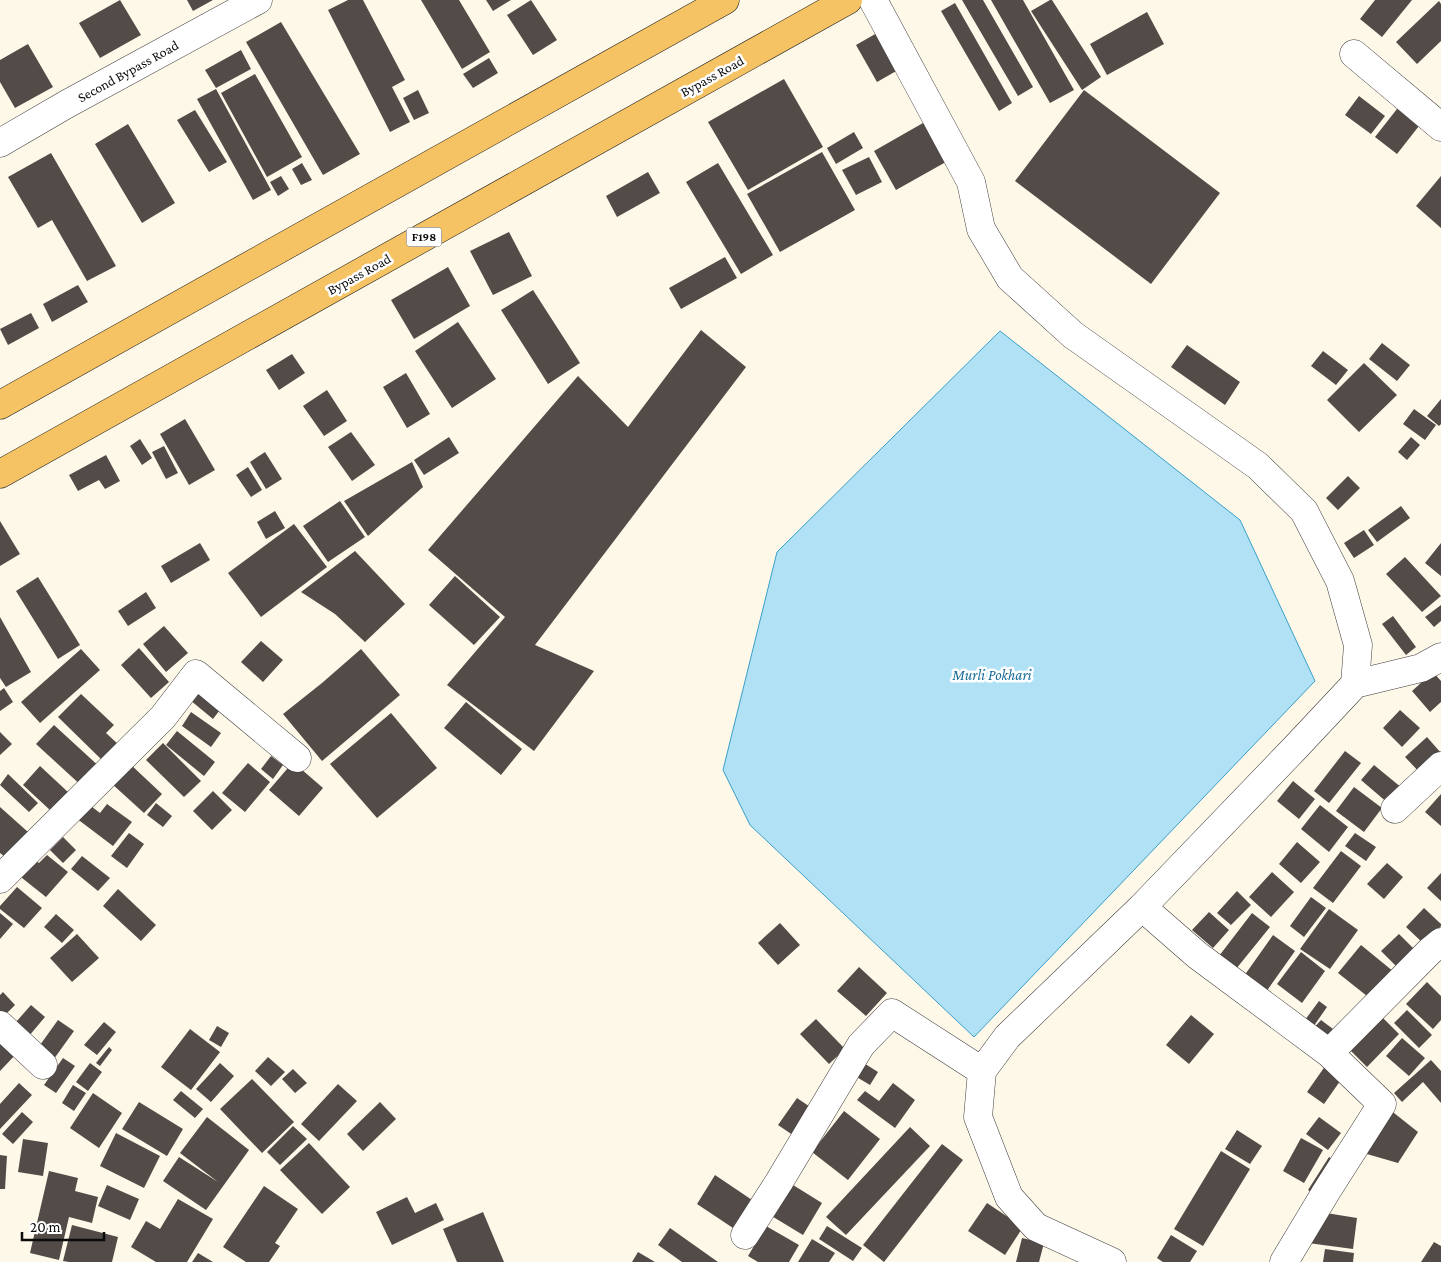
<svg xmlns="http://www.w3.org/2000/svg" width="1441" height="1262" viewBox="0 0 1441 1262" font-family="'Crimson Pro',serif">
  <style>
    .water { fill: #b0e1f4; stroke: #399ec9 }
    .building { fill: #534b48 }
    .lines { fill: none; stroke-linecap: round; stroke-linejoin: round }
    .minor-casing { stroke: #3e3e3e; stroke-width: 29 }
    .major-casing { stroke: #1c1c1c; stroke-width: 29 }
    .minor { stroke: #fff; stroke-width: 28 }
    .major { stroke: #f5c363; stroke-width: 28 }
    .labels { text-anchor: middle; dominant-baseline: central; stroke-width: 5; stroke-linejoin: round; paint-order: stroke }
    .shield { fill: #fff; stroke: #545454; stroke-width: 1 }
    .shield-label { font-size: 12px; font-weight: bold; fill: #0b0b0b }
    .street-label { font-size: 14px; fill: #0b0b0b; stroke: #fff }
    .water-label { font-size: 15px; font-style: italic; fill: #196d98; stroke: #fff }
  </style>
  <rect width="100%" height="100%" fill="#fef8e9"/>
  <path class="water" d="M1000,331L1240,520L1315,681L974,1037L750,825L723,770L777,552Z"/>
  <path class="building" d="M120,0L141,35L100,58L79,23Z
    M187,0H213L193,11Z
    M348,0H363L405,80L392,87L410,122L390,132L328,10Z
    M421,0H459L490,52L462,69Z
    M486,0H511L493,11Z
    M531,0L557,40L533,55L507,15Z
    M962,0H983L1033,87L1018,96Z
    M991,0H1023L1074,90L1050,103Z
    M1050,0H1052L1101,77L1082,90L1031,11Z
    M1375,0H1412L1382,37L1360,19Z
    M1439,1L1441,4V41L1417,64L1396,42Z
    M955,3L1012,103L999,111L941,11Z
    M1147,12L1164,44L1107,75L1090,44Z
    M281,22L360,154L323,175L246,42Z
    M884,29L905,66L877,82L856,45Z
    M28,44L53,87L15,108L0,82V60Z
    M241,50L251,69L216,88L205,70Z
    M489,58L498,73L473,88L463,74Z
    M255,74L302,157L267,177L221,93Z
    M784,79L823,147L748,190L708,122Z
    M216,89L271,190L253,200L197,99Z
    M418,90L429,113L414,120L403,98Z
    M1084,90L1220,193L1151,284L1015,181Z
    M1359,96L1385,116L1371,134L1345,115Z
    M1404,100L1426,117L1397,154L1375,137Z
    M195,110L227,162L209,172L177,120Z
    M930,119L953,158L896,190L874,151Z
    M128,124L175,203L142,223L95,144Z
    M854,132L863,148L836,164L827,148Z
    M822,152L855,210L780,252L747,194Z
    M51,153L116,266L87,281L52,220L38,228L8,177Z
    M869,157L882,182L856,195L842,170Z
    M302,163L312,180L301,185L292,169Z
    M718,163L773,255L741,274L686,182Z
    M648,172L660,193L617,217L606,196Z
    M281,176L289,189L278,196L270,182Z
    M1441,176V228L1416,206Z
    M509,232L532,276L493,295L470,251Z
    M725,257L737,278L681,309L669,288Z
    M448,267L470,306L414,339L391,300Z
    M78,285L88,302L52,322L43,304Z
    M533,290L580,363L548,384L501,310Z
    M31,313L39,328L8,345L0,329Z
    M458,322L496,379L452,408L415,351Z
    M701,330L746,367L535,645L594,671L534,751L447,685L505,617L428,550L578,376L628,427Z
    M1382,343L1410,365L1397,381L1369,359Z
    M1187,345L1240,382L1225,405L1171,367Z
    M1323,351L1348,370L1336,385L1311,366Z
    M292,354L305,373L279,390L266,370Z
    M1364,363L1397,395L1359,432L1327,400Z
    M406,373L430,414L407,428L383,387Z
    M327,390L347,421L324,436L303,406Z
    M1441,399V424L1439,426L1427,416Z
    M1414,409L1436,425L1425,440L1403,424Z
    M185,419L215,470L189,485L160,434Z
    M351,432L375,465L352,481L328,447Z
    M449,437L459,453L424,475L414,460Z
    M1411,437L1420,445L1407,460L1398,452Z
    M140,439L152,458L142,465L130,446Z
    M164,446L178,473L166,479L152,452Z
    M265,452L282,479L266,489L250,462Z
    M106,455L120,481L105,489L99,480L78,491L69,475Z
    M412,462L423,487L368,536L344,501Z
    M248,467L262,490L251,497L236,475Z
    M1348,476L1360,488L1338,510L1326,498Z
    M340,501L365,537L328,562L303,526Z
    M1401,506L1410,518L1377,542L1368,530Z
    M275,511L285,528L266,539L257,522Z
    M0,521L20,554L0,566Z
    M294,524L327,567L261,617L228,573Z
    M1364,530L1374,545L1354,558L1344,543Z
    M200,543L210,560L171,583L161,566Z
    M1441,543V576L1425,563Z
    M355,551L405,604L365,642L335,614L301,592Z
    M1405,557L1441,596L1422,612L1386,574Z
    M455,576L500,617L474,645L429,605Z
    M38,577L80,645L58,659L16,591Z
    M146,592L156,608L128,626L118,611Z
    M1441,605V621L1434,627L1425,617Z
    M1393,616L1416,647L1406,655L1382,624Z
    M0,617L31,672L6,687L0,678Z
    M164,626L188,653L166,672L143,644Z
    M261,641L283,660L263,682L241,662Z
    M139,648L169,682L151,698L121,665Z
    M81,649L100,670L40,723L21,702Z
    M361,649L400,695L322,761L283,714L322,683Z
    M1433,672L1441,681V702L1430,712L1412,691Z
    M204,683L226,702L213,719L190,700Z
    M4,688L13,702L0,711V691Z
    M81,694L114,725L106,733L119,745L103,761L58,717Z
    M466,702L522,749L501,775L444,728Z
    M1400,710L1420,728L1402,747L1383,728Z
    M191,712L221,733L211,747L182,726Z
    M391,713L437,768L377,818L330,764Z
    M54,725L102,769L84,788L36,744Z
    M177,731L215,762L204,776L166,745Z
    M0,732L12,744L0,755Z
    M1427,737L1441,753V758L1422,775L1405,757Z
    M163,743L201,781L184,797L146,760Z
    M1345,751L1361,763L1329,803L1314,791Z
    M271,756L283,765L273,779L261,769Z
    M293,762L323,788L299,816L269,790Z
    M129,763L162,794L144,813L111,783Z
    M248,763L270,782L245,812L222,793Z
    M1374,765L1402,788L1389,804L1361,780Z
    M40,766L69,793L51,811L23,785Z
    M8,774L38,803L29,812L0,785Z
    M1293,781L1315,799L1299,819L1277,801Z
    M1354,787L1382,808L1364,832L1336,811Z
    M213,791L232,810L212,830L193,811Z
    M1441,794V826L1425,812Z
    M87,803L100,813L107,804L132,822L113,846L76,818Z
    M156,803L172,816L163,827L147,815Z
    M1320,805L1348,827L1329,852L1301,829Z
    M0,807L28,832L5,857L0,853Z
    M129,833L144,844L127,868L111,856Z
    M1355,833L1376,847L1366,861L1345,846Z
    M63,837L76,850L63,863L50,850Z
    M1297,842L1320,862L1301,883L1279,864Z
    M1341,851L1361,866L1333,903L1313,888Z
    M47,855L68,872L46,897L17,874L31,857L39,863Z
    M82,856L110,878L98,891L71,869Z
    M1387,863L1403,877L1384,899L1367,884Z
    M1272,872L1294,892L1271,917L1249,897Z
    M1441,873V901L1427,888Z
    M17,887L42,908L24,928L0,909V906Z
    M118,889L156,925L141,941L103,906Z
    M1237,891L1251,905L1231,925L1217,913Z
    M1311,897L1326,908L1304,937L1290,926Z
    M1424,908L1441,924V926L1424,944L1406,927Z
    M1329,909L1358,930L1330,969L1300,949Z
    M1209,912L1229,930L1213,948L1192,930Z
    M0,913L13,924L0,939Z
    M1252,913L1270,927L1236,969L1219,956Z
    M56,914L74,930L62,943L44,927Z
    M780,923L800,945L778,965L758,943Z
    M77,934L99,958L72,982L50,958Z
    M1399,934L1415,950L1398,968L1381,951Z
    M1273,935L1295,951L1266,992L1244,976Z
    M1361,945L1394,972L1372,1000L1338,973Z
    M1301,952L1325,971L1302,1003L1277,984Z
    M859,967L887,993L866,1016L837,991Z
    M1427,982L1441,996V1020L1433,1029L1406,1004Z
    M3,992L15,1005L3,1017L0,1014V995Z
    M1319,1001L1327,1007L1311,1030L1302,1024Z
    M31,1005L45,1017L23,1043L9,1030Z
    M1407,1010L1432,1035L1419,1048L1394,1023Z
    M1378,1013L1399,1034L1367,1067L1346,1046Z
    M1191,1015L1214,1034L1189,1064L1166,1045Z
    M816,1019L845,1049L829,1064L800,1034Z
    M58,1020L74,1031L51,1063L35,1052Z
    M1321,1020L1337,1032L1327,1044L1311,1031Z
    M104,1022L116,1032L97,1055L84,1045Z
    M217,1026L229,1033L221,1047L209,1040Z
    M190,1029L220,1052L191,1090L161,1067Z
    M0,1032L19,1051L0,1071Z
    M1402,1038L1425,1058L1409,1076L1386,1056Z
    M109,1047L112,1050L100,1066L96,1063Z
    M268,1057L285,1072L271,1086L255,1071Z
    M63,1058L75,1066L56,1093L44,1085Z
    M859,1060L878,1072L870,1085L850,1073Z
    M1431,1060L1441,1071V1103L1423,1082L1402,1102L1394,1093Z
    M1328,1062L1345,1074L1324,1104L1307,1092Z
    M90,1063L102,1072L88,1091L76,1082Z
    M220,1063L234,1076L211,1102L196,1089Z
    M293,1069L307,1083L295,1093L282,1079Z
    M252,1079L294,1122L262,1153L220,1109Z
    M19,1083L32,1095L0,1129V1104Z
    M893,1083L915,1100L895,1128L857,1100L865,1091L879,1101Z
    M338,1084L357,1101L319,1141L301,1124Z
    M73,1085L86,1093L74,1111L62,1103Z
    M181,1091L203,1109L195,1118L173,1100Z
    M93,1093L122,1113L99,1148L70,1128Z
    M797,1098L819,1113L800,1140L778,1125Z
    M139,1102L183,1129L167,1156L122,1129Z
    M380,1102L396,1119L363,1151L347,1134Z
    M1389,1109L1418,1132L1398,1163L1360,1152Z
    M844,1111L880,1139L848,1180L812,1152Z
    M22,1112L33,1122L13,1144L2,1134Z
    M207,1117L249,1150L206,1210L163,1181L179,1157L218,1182L180,1153Z
    M1319,1117L1341,1133L1328,1150L1306,1134Z
    M293,1126L307,1139L280,1165L267,1152Z
    M910,1127L930,1146L846,1235L826,1217Z
    M1237,1130L1262,1146L1250,1164L1225,1149Z
    M116,1133L160,1156L144,1188L100,1166Z
    M1301,1138L1323,1150L1304,1183L1283,1171Z
    M23,1139L48,1143L43,1176L18,1172Z
    M309,1143L350,1187L322,1214L280,1170Z
    M942,1144L963,1160L884,1262L863,1245Z
    M1221,1151L1250,1169L1203,1246L1174,1229Z
    M0,1155L7,1156L5,1189H0Z
    M1329,1157L1338,1163L1318,1196L1308,1190Z
    M49,1171L78,1178L75,1191L98,1197L92,1223L69,1217L59,1260L30,1253Z
    M715,1175L758,1204L739,1232L697,1204Z
    M785,1180L822,1203L803,1235L765,1212Z
    M107,1185L139,1199L130,1220L98,1206Z
    M264,1186L298,1209L275,1243L280,1246L269,1262H246L223,1247Z
    M407,1197L415,1213L436,1203L444,1220L392,1245L376,1212Z
    M178,1199L213,1219L187,1262H156L131,1247L146,1221L160,1229Z
    M987,1203L1023,1227L1005,1255L968,1231Z
    M483,1212L504,1262H457L443,1229Z
    M1320,1212L1357,1218L1353,1249L1308,1243Z
    M72,1225L118,1237L112,1262H69L63,1261Z
    M766,1226L799,1245L789,1262H758L748,1256Z
    M827,1226L862,1248L853,1261L819,1239Z
    M670,1228L718,1262H682L658,1245Z
    M1171,1235L1197,1251L1190,1262H1163L1157,1258Z
    M1022,1238L1044,1243L1039,1262H1016Z
    M812,1239L835,1253L829,1262H798Z
    M1434,1242L1441,1246V1262H1421Z
    M1325,1249L1354,1253L1353,1262H1323Z
    M638,1252L655,1262H632Z
    M198,1253L213,1262H192Z"/>
  <g class="lines">
    <defs>
      <path id="minor" d="M873,0L971,182L981,229L1010,278L1073,335L1258,466L1304,511L1340,581L1358,645L1355,684L1295,748L1142,907L1007,1037L982,1071L978,1117L1009,1197L1036,1227L1112,1262
        M1354,54L1441,127
        M0,143L67,104L258,0
        M1355,684L1421,668L1441,657
        M1395,809L1441,766
        M0,879L163,717L196,674L297,758
        M1142,907L1197,955L1329,1053L1382,1104L1326,1192L1284,1262
        M0,1025L43,1065
        M1329,1053L1430,951L1441,942
        M745,1235L779,1182L861,1045L892,1013L982,1071"/>
      <path id="major" d="M0,405L725,0
        M0,474L848,0"/>
    </defs>
    <use href="#minor" class="minor-casing"/>
    <use href="#major" class="major-casing"/>
    <use href="#minor" class="minor"/>
    <use href="#major" class="major"/>
  </g>
  <g class="labels">
    <rect class="shield" x="406.5" y="227.5" width="35" height="19" rx="4"/>
    <g class="shield-label">
      <text x="424" y="237">F198</text>
    </g>
    <g class="street-label">
      <text transform="translate(128 71) rotate(-29)">Second Bypass Road</text>
      <text transform="translate(712 76) rotate(-29)">Bypass Road</text>
      <text transform="translate(359 274) rotate(-29)">Bypass Road</text>
    </g>
    <g class="water-label">
      <text x="992" y="675">Murli Pokhari</text>
    </g>
  </g>
  <path d="M22 1232v8h82v-8" fill="none" stroke="#0b0b0b" stroke-width="2.5"/>
  <text x="30" y="1232" font-size="15" fill="#0b0b0b" stroke="#ffffff" stroke-width="4" paint-order="stroke">20 m</text>
</svg>
